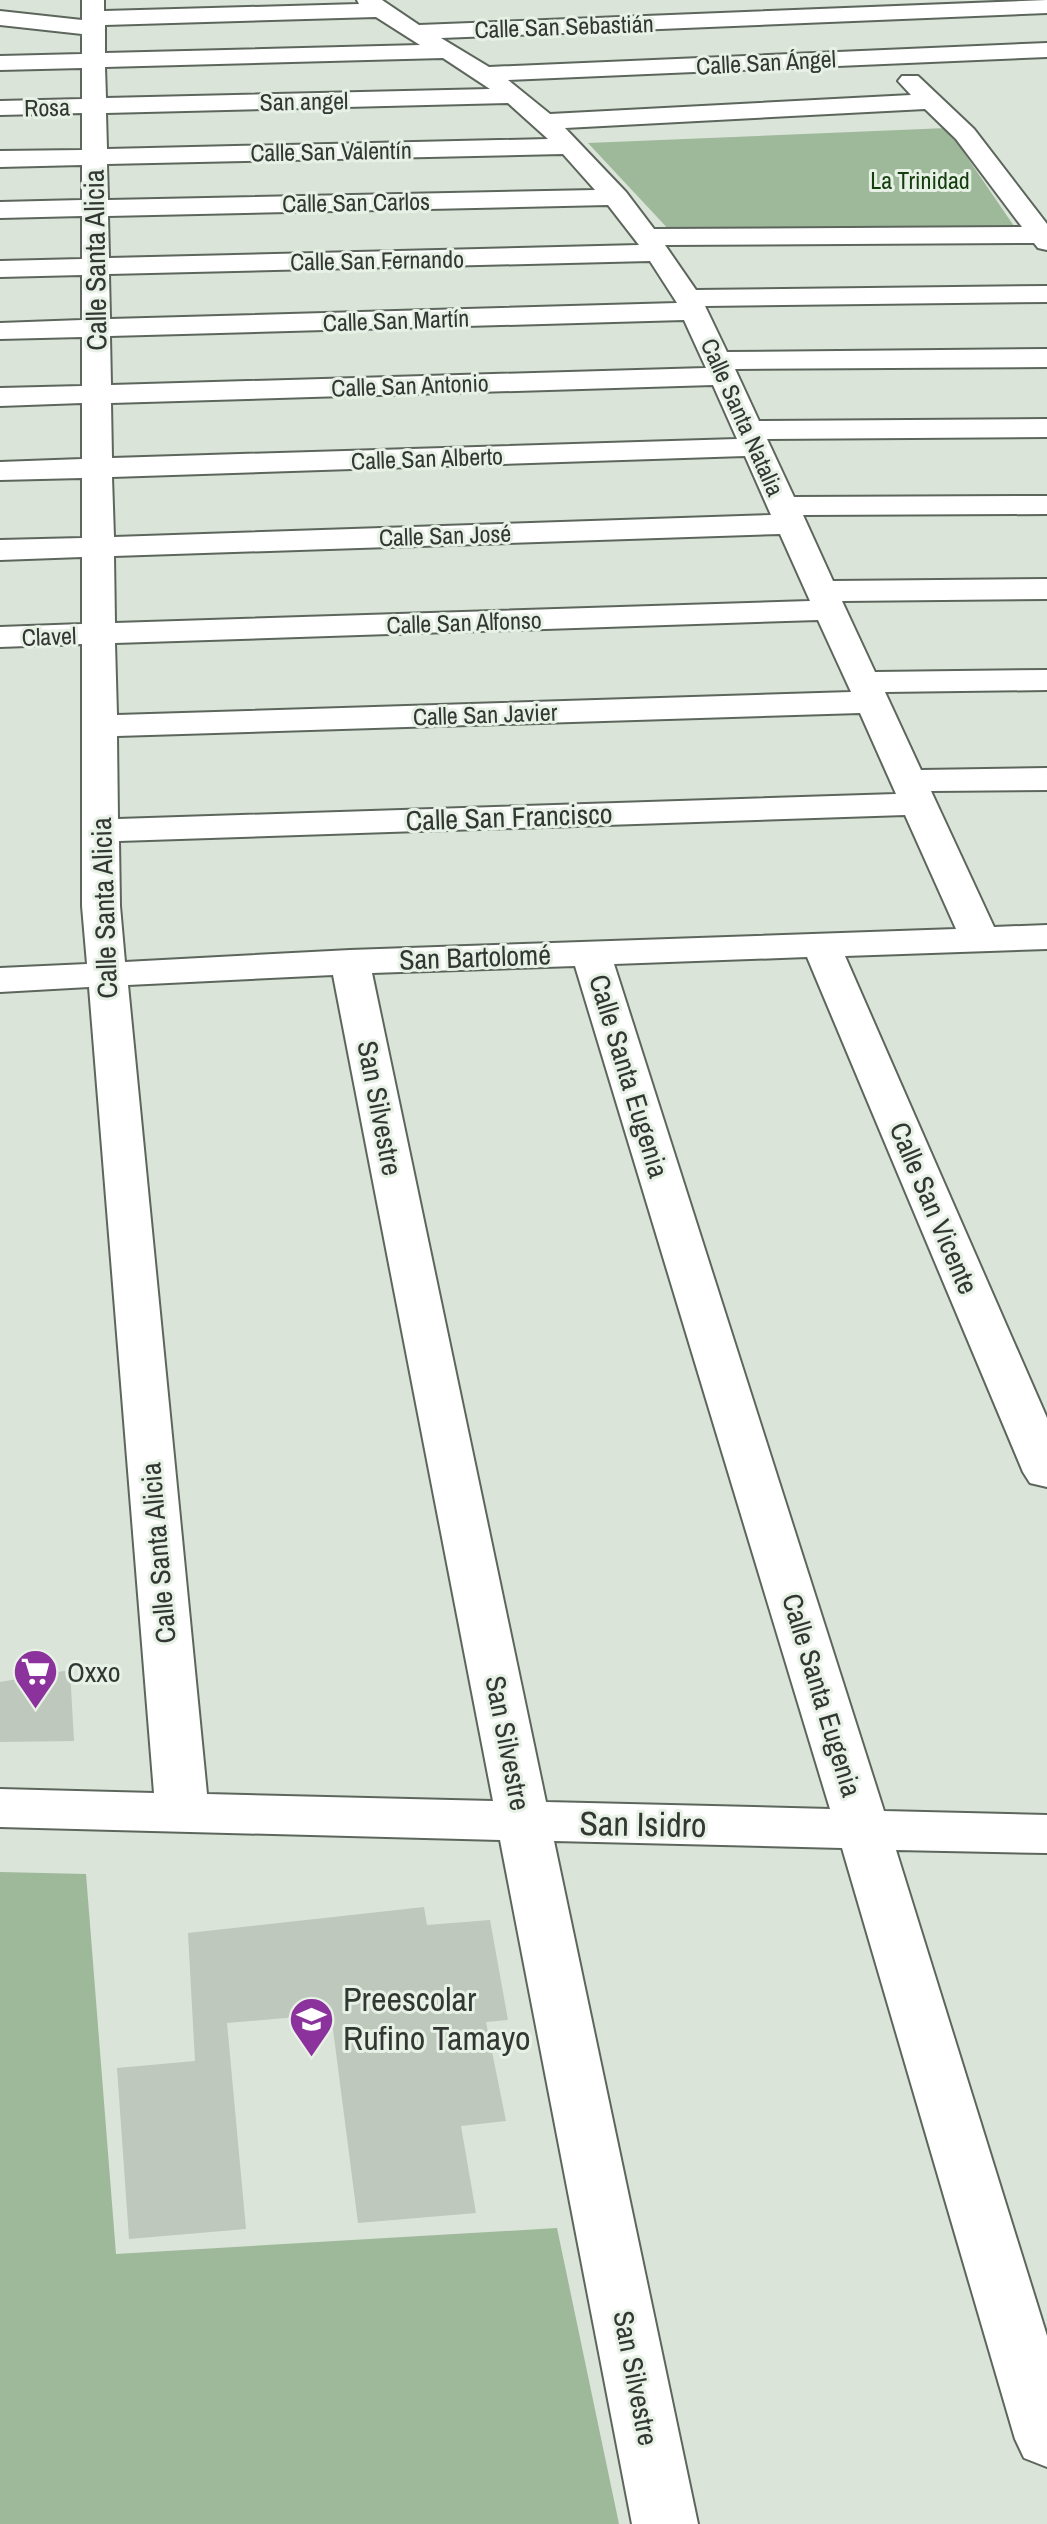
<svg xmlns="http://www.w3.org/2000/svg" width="1047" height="2524" viewBox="0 0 1047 2524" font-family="'Archivo Narrow',sans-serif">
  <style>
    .green { fill: #9eb99a }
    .building { fill: #bec8bc }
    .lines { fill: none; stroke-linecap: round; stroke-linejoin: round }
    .street-casing { stroke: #5d665c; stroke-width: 4 }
    .street { fill: #fff; fill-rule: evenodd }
    .labels { text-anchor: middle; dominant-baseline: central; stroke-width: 6; stroke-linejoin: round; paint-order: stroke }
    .far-street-label { font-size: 24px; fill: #333733; stroke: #e7f1e5 }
    .far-park-label { font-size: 24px; fill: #153e0e; stroke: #e7f1e5 }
    .street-label { font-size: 28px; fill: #333733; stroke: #e7f1e5 }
    .poi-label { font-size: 28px; fill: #333733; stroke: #e7f1e5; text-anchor: start }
    .near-street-label { font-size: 34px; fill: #333733; stroke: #e7f1e5 }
    .near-poi-label { font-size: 34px; fill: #333733; stroke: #e7f1e5; text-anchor: start }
  </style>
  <rect width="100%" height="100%" fill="#dae4d8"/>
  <path class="green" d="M947,128L1016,229L672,233L588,143Z
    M0,1872L86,1874L116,2254L557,2228L619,2524H0Z"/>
  <path class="building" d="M70,1670L74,1741L0,1742V1682Z
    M424,1907L427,1925L490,1920L508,2020L486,2022L506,2121L461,2126L476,2213L358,2223L331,2014L227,2023L246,2229L129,2239L117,2068L195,2061L188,1933Z"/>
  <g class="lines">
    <defs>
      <path id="street" d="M82,0H104V11L359,4L357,0H382L419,25L1047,0V13L441,38L489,67L1047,43V57L508,80L550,114L911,95L898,81L902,76H918L974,129L1047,224V250L1038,248L1034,243L665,245L696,290L1047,286V302L705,306L727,352L1047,349V367L735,369L759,421L1047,419V437L767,439L794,497L1047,496V514L803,515L833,581L1047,579V599L842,601L875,672L1047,670V690L885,692L921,770L1047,768V790L931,791L994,927L1047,925V949L845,956L1047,1418V1487L1030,1483L1023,1472L807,957L614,964L884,1811L1047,1815V1853L896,1850L1047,2336V2467L1024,2458L1015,2439L842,1848L554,1841L698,2524H632L500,1840L0,1827V1789L154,1793L89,987L0,992V968L87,964L82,906V644L0,647V627L82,624V557L0,560V540L82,538V478L0,480V462L82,459V403L0,406V388L82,386V337L0,339V323L82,320V275L0,277V261L82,259V216L0,218V202L82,200V165L0,167V151L82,150V113L0,115V101L82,99V68L0,70V56L82,54V34L0,25V11L82,20ZM376,17L420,45L105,53V25ZM443,58L490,89L106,98L105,67ZM508,103L548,139L107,149L106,113ZM925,109L956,139L1022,227L654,229L626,192L565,128ZM563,154L595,190L108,200L107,164ZM608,205L639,245L109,258L108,216ZM650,261L677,303L110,319L109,274ZM684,320L706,368L111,385L110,336ZM713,385L737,439L112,458L111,403ZM745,456L771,515L114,537L112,477ZM780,534L810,601L115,623L114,556ZM818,620L851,692L117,715L115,643ZM860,713L896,794L118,819L117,736ZM905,815L956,929L350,950L125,962L120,906L119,841ZM575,966L830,1809L546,1802L372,973ZM333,975L493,1801L207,1794L128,985Z"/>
    </defs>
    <use href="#street" class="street-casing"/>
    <use href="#street" class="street"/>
  </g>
  <defs>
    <symbol id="supermarket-pin" viewBox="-11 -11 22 30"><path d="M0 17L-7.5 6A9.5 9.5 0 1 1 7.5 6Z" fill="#8c329d" stroke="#e7f1e5"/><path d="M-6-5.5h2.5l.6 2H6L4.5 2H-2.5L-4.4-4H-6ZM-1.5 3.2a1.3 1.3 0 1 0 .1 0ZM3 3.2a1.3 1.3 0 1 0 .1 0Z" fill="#fff"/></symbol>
    <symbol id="school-pin" viewBox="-11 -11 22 30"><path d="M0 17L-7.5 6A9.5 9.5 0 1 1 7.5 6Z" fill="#8c329d" stroke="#e7f1e5"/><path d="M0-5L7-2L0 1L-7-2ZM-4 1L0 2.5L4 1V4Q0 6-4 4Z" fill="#fff"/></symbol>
  </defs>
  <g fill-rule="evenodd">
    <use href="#supermarket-pin" x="10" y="1646" width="51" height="69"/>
    <use href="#school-pin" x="286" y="1994" width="51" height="69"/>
  </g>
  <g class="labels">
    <g class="far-street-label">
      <text transform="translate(564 26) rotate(-2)">Calle San Sebastián</text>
      <text transform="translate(766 62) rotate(-3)">Calle San Ángel</text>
      <text transform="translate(304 101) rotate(-1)">San angel</text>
      <text transform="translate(47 107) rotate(-1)">Rosa</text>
      <text transform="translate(331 151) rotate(-1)">Calle San Valentín</text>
      <text transform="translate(356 202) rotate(-1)">Calle San Carlos</text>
      <text transform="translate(377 260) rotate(-1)">Calle San Fernando</text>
      <text transform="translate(396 320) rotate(-2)">Calle San Martín</text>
      <text transform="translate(410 385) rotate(-2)">Calle San Antonio</text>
      <text transform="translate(743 417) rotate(66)">Calle Santa Natalia</text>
      <text transform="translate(427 458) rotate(-2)">Calle San Alberto</text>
      <text transform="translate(445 535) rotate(-2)">Calle San José</text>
      <text transform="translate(464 622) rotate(-2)">Calle San Alfonso</text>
      <text transform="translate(49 636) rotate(-2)">Clavel</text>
      <text transform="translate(485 714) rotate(-2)">Calle San Javier</text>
    </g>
    <g class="far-park-label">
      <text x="920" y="180">La Trinidad</text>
    </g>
    <g class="street-label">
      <text transform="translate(95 260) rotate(-91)">Calle Santa Alicia</text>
      <text transform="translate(509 817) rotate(-2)">Calle San Francisco</text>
      <text transform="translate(104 908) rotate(-92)">Calle Santa Alicia</text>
      <text transform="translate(475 957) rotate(-2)">San Bartolomé</text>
      <text transform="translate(629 1076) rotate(73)">Calle Santa Eugenia</text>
      <text transform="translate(380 1108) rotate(79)">San Silvestre</text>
      <text transform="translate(934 1208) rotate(67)">Calle San Vicente</text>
      <text transform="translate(158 1553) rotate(-95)">Calle Santa Alicia</text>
      <text transform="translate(822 1695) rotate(73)">Calle Santa Eugenia</text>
      <text transform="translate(508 1743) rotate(79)">San Silvestre</text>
      <text transform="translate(636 2378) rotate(79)">San Silvestre</text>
    </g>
    <g class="poi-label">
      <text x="67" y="1672">Oxxo</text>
    </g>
    <g class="near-street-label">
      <text transform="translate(643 1824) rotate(1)">San Isidro</text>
    </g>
    <g class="near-poi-label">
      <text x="343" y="1999">Preescolar<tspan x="343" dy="39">Rufino Tamayo</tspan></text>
    </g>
  </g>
</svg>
